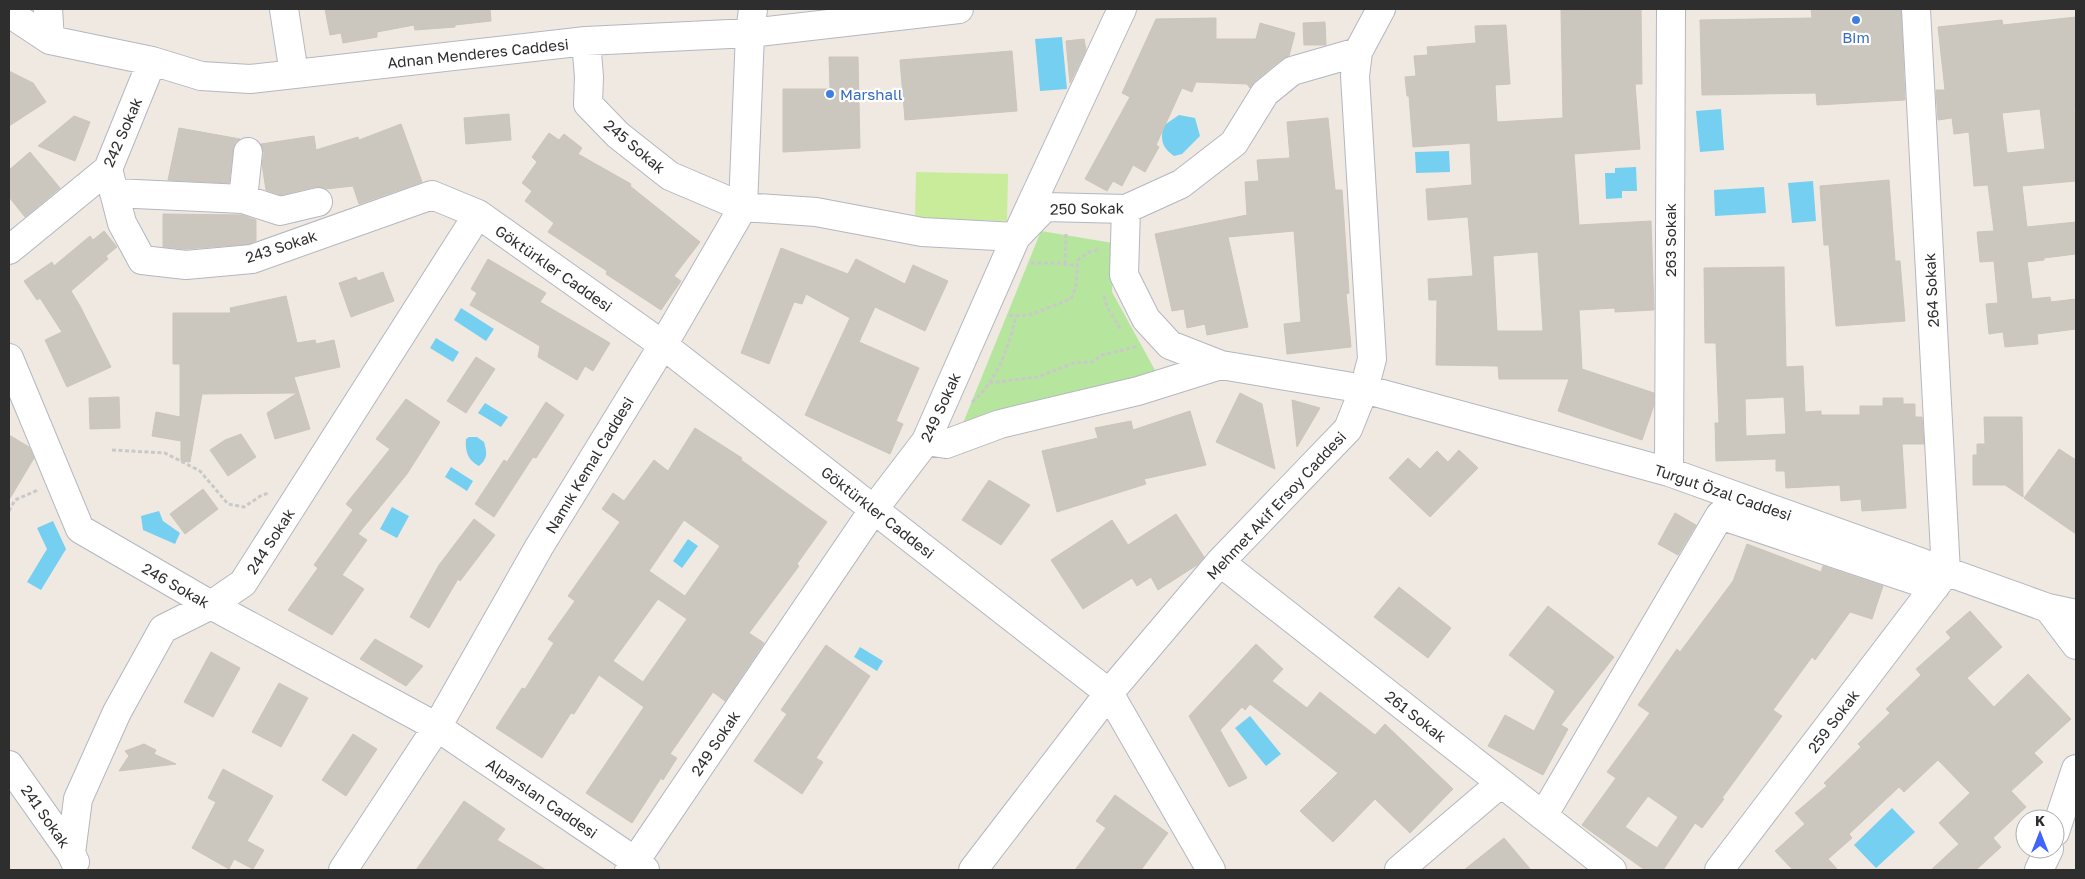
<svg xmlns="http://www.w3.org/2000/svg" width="2085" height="879" viewBox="0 0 2085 879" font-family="'Golos Text',sans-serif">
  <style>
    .green { fill: #b6e59e }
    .pitch { fill: #c9ec9a }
    .water { fill: #75cff0 }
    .building { fill: #cbc7bf; stroke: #cbc5ba; fill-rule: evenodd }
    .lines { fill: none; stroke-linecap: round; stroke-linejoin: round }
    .minor-casing { stroke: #b4b7c1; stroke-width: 30 }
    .path { stroke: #c9c9c9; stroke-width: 3; stroke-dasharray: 4 2.5; stroke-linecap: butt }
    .minor { stroke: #fff; stroke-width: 28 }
    .shop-dot { fill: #3f7fe0; stroke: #fff; stroke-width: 2 }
    .labels { text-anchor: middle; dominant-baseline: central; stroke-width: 4.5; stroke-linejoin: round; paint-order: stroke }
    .shop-label { font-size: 15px; fill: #366cbe; stroke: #fff }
    .street-label { font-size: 15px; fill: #2e2e2e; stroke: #fff }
  </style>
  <rect width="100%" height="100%" fill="#efe9e1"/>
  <path class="green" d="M1041,231L1113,243L1112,292L1156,372L996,416L961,428Z"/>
  <path class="pitch" d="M916,172L1008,174L1007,221L915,219Z"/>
  <path class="water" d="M1062,37L1067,89L1040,91L1035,39Z
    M1721,109L1724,150L1700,152L1696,111Z
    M1179,115L1195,118L1200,136L1182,154L1174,156C1161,147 1161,140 1163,126Z
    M1449,151L1450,172L1416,173L1415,152Z
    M1636,167L1637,191H1622V198L1606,199L1605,173H1615V168Z
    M1813,181L1816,221L1792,223L1788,183Z
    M1764,187L1766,213L1715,216L1714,190Z
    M461,308L494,329L486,341L454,320Z
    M436,338L459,352L453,362L430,348Z
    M485,403L508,417L501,427L478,413Z
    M469,437H477L484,442C487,453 488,458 479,466C468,460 465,452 466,439Z
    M451,467L473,481L467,491L445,477Z
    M392,507L409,516L397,538L380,529Z
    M159,511L163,521L180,533L175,544L143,530L141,516Z
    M53,521L66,549L41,590L27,582L47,549L37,528Z
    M688,539L698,546L682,568L673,561Z
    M860,647L883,661L877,671L854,657Z
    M1250,716L1281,754L1266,766L1235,728Z
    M1892,808L1915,832L1876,868L1854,845Z"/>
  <path class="building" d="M325,9H490L491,21L455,25V27L415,30L414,25L377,32V37L343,43L341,33L330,35Z
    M1641,9L1642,84H1635L1640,149L1574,154L1579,225L1651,221L1654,310L1615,312V308L1579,310L1582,369L1654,393V405L1642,440L1558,411L1569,379H1499L1498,366L1436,365L1437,300H1429L1428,279L1473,276L1468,217L1428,220L1426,189L1472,185L1470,143L1413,147L1409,96H1407L1405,77L1416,76L1414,56L1428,55L1427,47L1476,43L1475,26L1506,25L1510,84L1495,85L1497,122L1563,118L1561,10ZM1538,252L1543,331H1497L1493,256Z
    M1811,9H1901L1905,100L1817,105L1816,93L1702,95L1700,20L1812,18Z
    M2076,17V110H2074L2076,135V181L2022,186L2027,227L2076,222V254L2044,258V260L2027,262L2032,299L2050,297L2051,302L2076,299V329L2037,334L2038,344L2005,347L2003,332L1989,334L1986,304L1998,303L1994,261L1980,262L1977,232L1994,231L1988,185L1974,186L1969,132L1954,134L1952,118L1938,120L1936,90H1945L1938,27L2002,20L2003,25ZM2040,109L2045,149L2007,153L2002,113Z
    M1216,18V39H1256L1260,23L1295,33L1289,56L1282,59L1255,81L1250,88L1247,84L1196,82L1192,92L1182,88L1156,145L1159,147L1145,172L1133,165L1122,186L1113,181L1107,191L1085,179L1130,97L1122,93L1156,19Z
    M1325,22L1326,45H1304L1303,23Z
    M1084,39L1086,50L1070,83L1066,41Z
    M1012,51L1017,111L905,120L900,60Z
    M829,57H858L860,148L783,152V89H830Z
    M9,71L33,83L46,102L9,126Z
    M509,114L511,140L466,144L464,118Z
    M74,116L90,122L75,161L38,146Z
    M1328,118L1335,190H1342L1349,293L1346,294L1351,347L1287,354L1284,324L1301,322L1294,231L1228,237L1248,327L1207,335L1205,324L1187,328L1184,309L1172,311L1155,234L1247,215L1245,182L1259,181L1257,160L1290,158L1287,122Z
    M401,124L422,182L359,204L353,186L326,189L314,187L281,195L266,190L262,164L264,153L261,144L314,136L316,150L358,137L359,140Z
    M179,128L240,139L235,143L233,150L229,183L168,180Z
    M549,133L559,140L564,134L582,148L578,154L631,184L630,186L700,242L674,276L681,281L661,310L606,274L607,271L548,232L554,223L525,201L532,191L522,183L537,162L532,157Z
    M30,152L60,188L25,217L9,197V170Z
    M1889,180L1895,261H1900L1905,321L1836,326L1829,245H1824L1820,186Z
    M163,214L242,215L256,220V241L249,244L186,249L163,247Z
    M104,231L117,247L106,256L108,259L71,291L80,306L111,367L67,387L45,340L62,332L40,298L37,300L24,281L52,262L54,266L90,236L93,240Z
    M781,248L848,274L856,259L905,284L913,265L948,281L925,331L875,307L859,342L919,368L896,421L903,424L890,454L805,415L850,318L806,294L802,304L794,302L769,364L741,353Z
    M488,259L546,293L540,302L610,343L593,371L585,366L577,380L538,357L540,346L470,305L477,293L471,289Z
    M1784,267L1786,367L1803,366L1805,412L1821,411V415H1860V406H1883V398H1903V404H1915V417H1922L1924,444H1902L1906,508L1862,511L1861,499L1841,501L1840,485L1786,488L1785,471H1776V459L1716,461L1715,423H1719L1716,343H1705L1704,268ZM1784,397L1786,434L1746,436L1745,399Z
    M383,272L394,301L351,317L339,283L356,277L358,281Z
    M286,296L297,343L315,340L316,344L334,340L340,367L294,377L310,429L275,439L267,413L297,393L202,394L190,462L181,461V441L152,436L156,412L180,417V364H173V313H231L230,308Z
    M476,357L495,369L466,413L447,401Z
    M1240,393L1262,404L1275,469L1216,442Z
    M119,397L120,428L90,429L89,398Z
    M406,399L440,422L407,474L358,534L367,540L342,575L364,589L332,635L288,610L318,568L314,565L353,510L346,504L390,449L376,439Z
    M1292,400L1320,408L1297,447Z
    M546,402L564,415L536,458L533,457L494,517L475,504L504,460L507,462Z
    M1190,411L1206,465L1144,479L1146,484L1057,512L1042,451L1098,438L1095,428L1131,421L1133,430Z
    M1984,417H2022L2023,497L2005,485H1973V455H1977V444H1985Z
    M695,428L742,458L741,460L827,522L797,564L799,566L749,633L764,643L725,701L713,692L670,754L677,758L663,780L661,778L632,823L586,793L644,707L599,675L574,714L571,713L542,758L496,728L522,688L525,689L554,643L548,639L575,601L568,596L620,522L602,509L613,493L624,501L654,460L668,471ZM684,520L720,546L685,596L649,571ZM658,599L687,619L643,682L613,661Z
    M241,434L256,457L228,476L210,450L225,440Z
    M9,435L29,447L34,458L9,500Z
    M2059,449L2076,460V534L2024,498Z
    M1459,450L1478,468L1430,517L1389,478L1408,458L1420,469L1437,451L1448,462Z
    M989,480L1030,505L1001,545L962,520Z
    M203,489L218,509L185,534L170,514Z
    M1675,513L1696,525L1678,555L1658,544Z
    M1176,514L1204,557L1197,565L1158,590L1151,577L1137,586L1132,578L1083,609L1051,560L1112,520L1128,545Z
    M474,519L495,535L460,581L458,579L429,628L410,617L439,565Z
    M1747,544L1821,572L1823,566L1883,586L1872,619L1850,612L1815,660L1812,657L1773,710L1782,716L1722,798L1724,799L1702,828L1695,823L1663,870H1645L1582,825L1616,778L1607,772L1650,713L1638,705L1677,649L1680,652L1733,581ZM1648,796L1678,817L1657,848L1625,827Z
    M1399,587L1451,628L1428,658L1374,617Z
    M1548,606L1614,657L1561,725L1568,729L1543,775L1488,746L1505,715L1534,731L1555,691L1509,655Z
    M1970,611L2002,647L1967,678L1994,707L2028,674L2071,719L2034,753L2043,762L2011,791L2026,807L1993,838L2001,847L1976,870H1931L1959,844L1939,823L1970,793L1938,760L1904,792L1899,787L1849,834L1852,838L1828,859L1838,870H1793L1775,851L1805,824L1795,813L1827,786L1824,783L1861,747L1858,744L1890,713L1886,709L1921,675L1916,669L1951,638L1946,632Z
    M375,639L423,666L406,686L360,659Z
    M1256,644L1283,669L1272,681L1307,708L1320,692L1375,735L1385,724L1453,789L1410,833L1375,799L1333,842L1300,811L1338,773L1250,704L1245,710L1242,707L1220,730L1247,778L1229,787L1189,716Z
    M826,645L870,676L816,758L823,762L802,794L754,761L787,714L781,710Z
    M211,652L240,668L213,717L184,702Z
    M279,683L308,698L281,747L252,732Z
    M353,734L377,749L346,796L322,780Z
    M144,744L156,750L154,754L176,764L119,771L129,756L125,751Z
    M223,769L273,796L247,841L264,850L253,869L234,859L229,869L192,848L216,802L208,798Z
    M1115,795L1168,833L1141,870H1075L1106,828L1096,821Z
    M464,801L505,829L497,840L546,870H416Z
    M1504,838L1531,870H1464Z"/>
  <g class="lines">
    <defs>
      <path id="minor" d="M48,9L50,40
        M284,9L294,74
        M9,13L50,40L152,61L201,76L250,79L586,41L750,33L959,9
        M586,41L589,77L588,104L618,135L670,176L743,207L816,212L922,232L1016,237L1045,207L1126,209L1181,184L1234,143L1265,93L1292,71L1358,52
        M108,169L122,223L142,260L186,265L252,259L432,195L478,214L663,345L1109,693L1211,870
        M114,193L243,199L280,211L318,202
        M243,199L248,152
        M1126,209L1124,275L1146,319L1170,345L1221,365L1364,389L1669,472L2048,608L2076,614
        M9,250L108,169L152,61
        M9,358L80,529L211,605L437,727L635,861L645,870
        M926,441L946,444L1000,424L1138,391L1221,365
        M1669,472L1671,9
        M1220,562L1612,870
        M2048,608L2076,645
        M9,765L71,853L75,862
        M1543,816L1720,515L1935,587
        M2055,832L2076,769
        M71,853L78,799L117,712L163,629L211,605L243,583L478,214
        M343,870L437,727L539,547L663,345L743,207L750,33L753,9
        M629,870L874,509L926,441L1016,237L1122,9
        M973,870L1109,693L1220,562L1348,429L1364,389L1372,359L1355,76L1358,52L1381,9
        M1399,870L1501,783
        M1719,870L1946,572L1916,9
        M2039,870L2049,849"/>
    </defs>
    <use href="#minor" class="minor-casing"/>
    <path class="path" d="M1031,263H1059L1077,266
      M1065,264L1066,232
      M1104,296L1107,307L1121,330
      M1009,315C1033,319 1050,305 1071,299L1076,287L1078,260L1089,252L1097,250L1099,253
      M989,383L1037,377L1074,363L1092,362L1102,355L1135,347L1133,344
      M972,402C997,381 1009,347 1016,316
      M112,450L165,453L200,471L228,504L244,507L262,495L269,493
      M9,511L15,500L38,490"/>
    <use href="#minor" class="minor"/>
  </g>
  <g class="shop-dot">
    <circle cx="1856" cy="20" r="5"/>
    <circle cx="830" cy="94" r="5"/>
  </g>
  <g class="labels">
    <g class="shop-label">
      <text x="1856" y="37">Bim</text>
      <text x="840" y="94" text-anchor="start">Marshall</text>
    </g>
    <g class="street-label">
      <text transform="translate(478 53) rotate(-6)">Adnan Menderes Caddesi</text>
      <text transform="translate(122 132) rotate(-66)">242 Sokak</text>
      <text transform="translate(635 146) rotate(40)">245 Sokak</text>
      <text transform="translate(1087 208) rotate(-1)">250 Sokak</text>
      <text transform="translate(1670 240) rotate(-90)">263 Sokak</text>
      <text transform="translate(281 246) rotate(-18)">243 Sokak</text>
      <text transform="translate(554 268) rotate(35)">Göktürkler Caddesi</text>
      <text transform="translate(1931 290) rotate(-93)">264 Sokak</text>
      <text transform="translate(940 407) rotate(-65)">249 Sokak</text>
      <text transform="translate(589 465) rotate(-59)">Namık Kemal Caddesi</text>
      <text transform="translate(1723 492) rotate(19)">Turgut Özal Caddesi</text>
      <text transform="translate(1276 505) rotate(-47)">Mehmet Akif Ersoy Caddesi</text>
      <text transform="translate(878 512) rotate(38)">Göktürkler Caddesi</text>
      <text transform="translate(270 541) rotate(-57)">244 Sokak</text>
      <text transform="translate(176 585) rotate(30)">246 Sokak</text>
      <text transform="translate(1416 716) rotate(38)">261 Sokak</text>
      <text transform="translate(1833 721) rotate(-53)">259 Sokak</text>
      <text transform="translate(715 743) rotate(-56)">249 Sokak</text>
      <text transform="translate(542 798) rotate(34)">Alparslan Caddesi</text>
      <text transform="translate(46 816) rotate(55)">241 Sokak</text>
    </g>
  </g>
  <rect width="2085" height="879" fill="none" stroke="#2e2e2e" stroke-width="20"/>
  <g transform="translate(2040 834)"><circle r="24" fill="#ffffff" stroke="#ababab"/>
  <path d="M0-4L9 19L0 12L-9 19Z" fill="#4264fb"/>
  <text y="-8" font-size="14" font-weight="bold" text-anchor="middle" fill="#2e2e2e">K</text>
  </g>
</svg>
